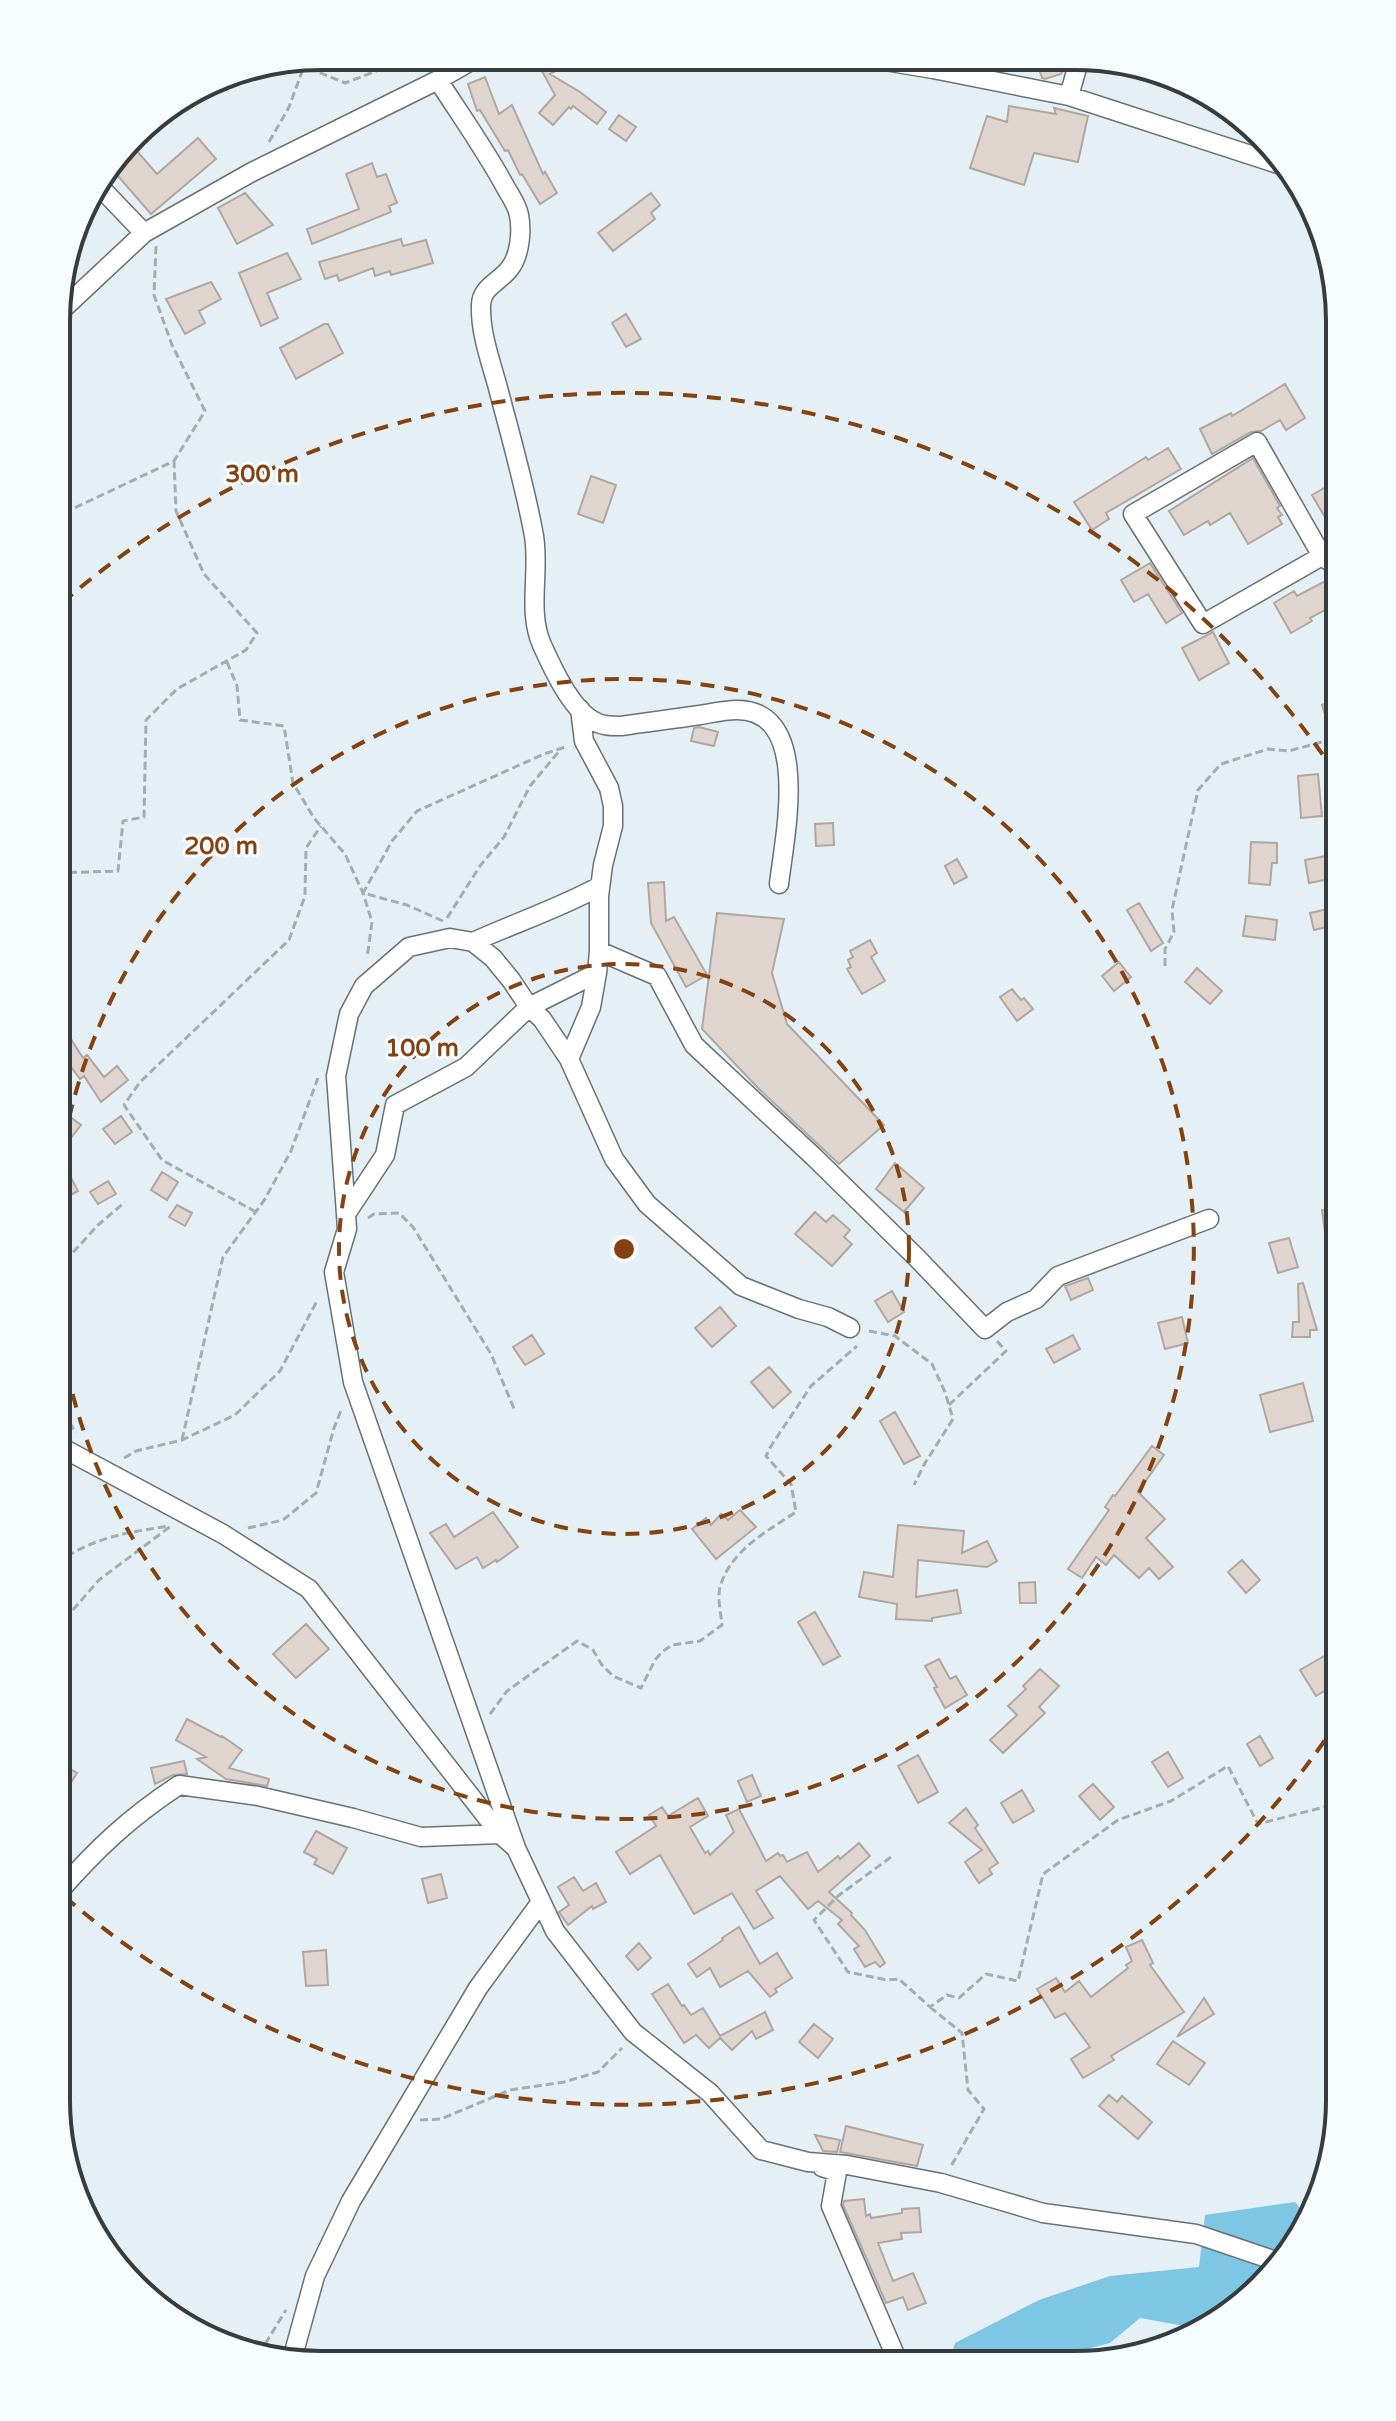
<svg xmlns="http://www.w3.org/2000/svg" width="1396" height="2421" viewBox="0 0 1396 2421" font-family="'Varela Round',sans-serif">
  <style>
    .green { fill: #7ec7e4 }
    .building { fill: #dfd4ce; stroke: #b1a7a1; stroke-width: 2 }
    .lines { fill: none; stroke-linecap: round; stroke-linejoin: round }
    .minor-casing { stroke: #677276; stroke-width: 21 }
    .path { stroke: #a4adb1; stroke-width: 3; stroke-dasharray: 8 4; stroke-linecap: butt }
    .minor { stroke: #fff; stroke-width: 18 }
    .ring { fill: none; stroke: #844210; stroke-width: 4; stroke-dasharray: 14 10 }
    .rim { fill: none; stroke: #373c3e; stroke-width: 4 }
    .centre { fill: #844210; stroke: #f7fcfe; stroke-width: 4 }
    .ring-label { font-size: 24px; text-anchor: middle; font-weight: bold; fill: #844210; stroke: #f7fcfe; stroke-width: 6; stroke-linejoin: round; paint-order: stroke }
  </style>
  <rect width="100%" height="100%" fill="#e4f0f5"/>
  <path class="green" d="M1295,2202L1308,2218L1285,2261L1236,2310L1201,2329L1140,2318L1110,2343L1045,2360L1039,2365H948L955,2343L1039,2300L1110,2276L1199,2267L1205,2215Z"/>
  <path class="building" d="M545,57L579,58L550,74L580,92L606,112L597,124L573,106L571,109L569,107L553,125L539,113L555,95L537,62Z
    M1036,60L1054,61H1067L1061,74L1045,79L1042,78Z
    M485,77L499,114L512,105L543,174L545,172L557,193L540,204L522,174L520,175L508,150L505,151L480,110L477,111L468,84Z
    M1009,106L1056,114L1054,108L1088,116L1078,162L1034,153L1024,185L970,168L987,116L1007,122Z
    M619,115L636,127L626,141L609,129Z
    M198,138L216,159L151,214L111,168L130,143L157,174Z
    M372,163L377,177L386,174L397,203L389,206L391,212L312,244L307,229L359,209L346,174Z
    M245,193L273,225L237,244L218,208Z
    M651,193L660,205L651,213L655,219L613,251L598,233Z
    M401,239L403,246L426,240L433,263L391,275L390,271L375,276L373,268L339,281L337,275L325,279L319,262Z
    M287,253L301,279L267,293L278,318L261,326L239,273Z
    M211,282L221,299L199,311L205,323L185,334L166,299Z
    M626,314L641,339L626,347L612,323Z
    M324,324H328L343,353L296,379L280,348Z
    M1285,384L1305,418L1286,430L1280,420L1261,431L1251,432L1212,454L1200,429L1231,413L1232,416Z
    M1168,448L1181,469L1106,513L1109,519L1092,530L1074,502L1146,457L1148,460Z
    M1253,458L1280,506L1277,508L1282,515L1278,517L1282,524L1248,544L1230,513L1210,525L1208,521L1184,535L1169,511Z
    M591,476L616,485L603,523L578,514Z
    M1340,479V543L1312,495Z
    M1150,563L1182,613L1166,623L1148,594L1134,602L1121,580Z
    M1331,578L1340,581V602L1310,618L1312,621L1291,633L1274,603L1294,591L1297,596Z
    M1213,632L1229,663L1199,680L1182,648Z
    M1340,699V751L1337,752L1322,705Z
    M699,727L718,732L714,746L691,741L694,728Z
    M1318,774L1322,816L1301,818L1298,776Z
    M833,823L834,845L816,846L815,824Z
    M1251,842L1277,843V863H1272L1270,885L1249,883Z
    M1336,854L1340,877L1309,883L1305,860Z
    M957,859L967,877L954,884L945,866Z
    M664,882L666,921L674,917L707,975L686,987L651,923L648,883Z
    M1139,903L1163,943L1151,951L1127,910Z
    M1336,907L1340,924L1314,930L1310,913Z
    M717,913L784,919L772,973L787,1024L884,1125L839,1164L758,1088L702,1029Z
    M1246,916L1277,920L1275,940L1243,936Z
    M870,940L877,953L871,957L885,981L862,994L847,969L851,967L848,960L853,957L850,951Z
    M1119,962L1131,977L1114,991L1102,976Z
    M1197,968L1222,991L1210,1004L1185,982Z
    M1012,989L1021,1000L1024,998L1033,1009L1017,1021L1000,997Z
    M57,1017L83,1058L87,1055L104,1077L117,1066L128,1080L101,1102L84,1076L80,1079L57,1048Z
    M57,1107L81,1125L57,1156Z
    M121,1116L132,1132L115,1144L103,1129Z
    M895,1163L924,1188L904,1212L876,1189Z
    M162,1172L178,1182L167,1200L151,1190Z
    M70,1176L78,1191L57,1202V1183Z
    M108,1181L116,1194L98,1204L90,1192Z
    M177,1205L192,1213L185,1226L169,1217Z
    M1337,1208L1340,1230L1325,1232L1322,1210Z
    M815,1212L826,1222L833,1215L850,1230L844,1237L852,1244L832,1266L795,1234Z
    M1289,1238L1298,1267L1278,1273L1269,1243Z
    M1325,1274H1340V1293L1325,1292Z
    M1088,1278L1093,1290L1071,1300L1065,1286Z
    M1303,1283L1317,1330H1310V1337H1292L1293,1322H1299L1298,1284Z
    M892,1291L904,1312L888,1322L875,1301Z
    M720,1307L736,1326L712,1347L695,1328Z
    M1182,1317L1188,1343L1165,1349L1158,1323Z
    M532,1335L544,1354L525,1365L513,1347Z
    M1073,1335L1080,1349L1054,1363L1046,1349Z
    M769,1367L791,1392L773,1408L751,1382Z
    M1303,1383L1313,1421L1270,1432L1260,1395Z
    M895,1412L920,1456L904,1464L880,1421Z
    M1152,1446L1164,1455L1138,1492L1165,1519L1146,1538L1173,1567L1159,1579L1149,1568L1139,1578L1114,1555L1106,1565L1096,1557L1082,1578L1068,1569L1109,1510L1105,1507L1113,1495L1115,1496Z
    M740,1510L756,1527L716,1559L692,1529L706,1518L711,1525L721,1514L728,1520Z
    M493,1512L518,1547L497,1562L496,1560L483,1568L477,1557L456,1569L430,1533L446,1524L454,1537Z
    M898,1525L964,1531L962,1553L987,1541L997,1561L987,1567L918,1560L916,1597L957,1590L961,1613L932,1618V1621L896,1619L897,1604L859,1597L864,1572L893,1577Z
    M1242,1560L1260,1580L1246,1593L1228,1572Z
    M1035,1582L1036,1603H1020L1019,1583Z
    M815,1612L840,1656L823,1665L798,1622Z
    M306,1624L329,1649L296,1678L273,1654Z
    M1340,1647V1682L1316,1696L1300,1670Z
    M939,1659L950,1679L956,1676L967,1695L945,1708L934,1688L937,1687L925,1666Z
    M1040,1669L1059,1686L1039,1707L1045,1713L1003,1753L990,1740L1017,1715L1008,1706L1026,1689L1023,1686Z
    M187,1719L221,1737L222,1736L242,1750L229,1768L269,1779L267,1786L226,1779L197,1759L206,1757L176,1740Z
    M1260,1736L1273,1758L1260,1766L1247,1744Z
    M1168,1752L1183,1778L1168,1787L1152,1762Z
    M918,1755L938,1792L918,1803L898,1766Z
    M56,1760L77,1773L56,1806Z
    M184,1761L187,1774L173,1775L155,1784L151,1768Z
    M752,1775L761,1796L747,1802L738,1781Z
    M1093,1784L1114,1807L1100,1820L1079,1796Z
    M1022,1790L1034,1811L1013,1823L1001,1803Z
    M698,1798L708,1816L690,1827L705,1853L708,1851L710,1855L734,1832L726,1815L739,1809L766,1861L778,1853L780,1856L783,1855L787,1862L807,1852L818,1872L838,1856L840,1859L859,1843L870,1856L829,1892L852,1913L851,1915L865,1930L885,1963L880,1967L875,1962L865,1967L854,1949L859,1946L838,1924L842,1920L818,1901L808,1909L780,1876L756,1891L773,1918L754,1929L732,1893L694,1914L660,1855L630,1874L616,1852L656,1826L649,1815L662,1807L668,1816Z
    M966,1808L978,1825L975,1828L998,1863L989,1869L992,1874L979,1883L965,1862L982,1850L949,1823Z
    M316,1831L347,1848L333,1874L314,1864L317,1859L304,1852Z
    M441,1874L447,1898L428,1903L422,1879Z
    M574,1877L583,1891L596,1883L606,1902L593,1909L592,1906L568,1925L559,1912L569,1905L558,1887Z
    M739,1927L760,1964L777,1953L792,1978L775,1989L777,1992L770,1997L748,1971L720,1987L710,1968L697,1977L688,1964L723,1940L722,1938Z
    M1142,1940L1153,1963L1150,1965L1184,2012L1111,2056L1114,2060L1083,2078L1071,2059L1090,2047L1065,2013L1055,2018L1037,1989L1056,1978L1065,1992L1079,1981L1091,1997L1128,1968L1126,1965L1132,1961L1126,1947Z
    M639,1943L651,1958L638,1970L626,1956Z
    M326,1950L328,1985L306,1986L303,1952Z
    M668,1984L682,2006L684,2005L691,2015L703,2008L720,2036L765,2012L773,2030L756,2039L752,2031L732,2050L720,2038L709,2048L696,2035L684,2043L652,1994Z
    M1204,1998L1214,2014L1177,2037Z
    M814,2024L833,2039L818,2058L799,2042Z
    M1173,2041L1205,2063L1189,2085L1157,2064Z
    M1109,2095L1117,2102L1122,2096L1152,2122L1138,2139L1099,2106Z
    M846,2126L923,2145L917,2166L840,2152Z
    M815,2135L840,2140L837,2152L823,2151Z
    M864,2199L866,2216L870,2214L871,2218L902,2213V2209L919,2208L921,2232L901,2233L902,2239L878,2243L893,2281L913,2273L926,2303L908,2310L903,2297L886,2303L843,2205L844,2201Z"/>
  <g class="lines">
    <defs>
      <path id="minor" d="M873,59L933,69L1069,96L1278,164
        M438,80C461,116 486,151 506,188C511,197 517,205 519,215C522,231 520,255 510,268C501,281 481,287 481,305C480,333 491,362 498,388C511,438 525,486 534,536C540,572 527,611 542,645C552,667 570,707 592,720C601,726 611,726 621,726C647,722 674,719 700,715C712,713 725,710 737,710C813,710 784,839 779,884
        M1069,96L1079,61
        M98,185L144,233
        M58,309L66,306L144,233L252,172L438,80L478,57
        M1322,556L1203,624L1133,514L1257,442L1322,556L1340,569
        M580,709L584,741L609,788L613,806V826L603,865L599,896V951
        M473,942C515,923 560,908 600,886
        M597,973L591,1007L569,1059L614,1159L647,1204L741,1286L799,1309L828,1317L850,1328
        M346,1214L336,1076L349,1014L364,986L409,947L450,938L473,942L493,958L511,980L529,1007L542,1019L569,1059
        M57,1445L223,1534L309,1589L500,1834L516,1848L555,1931L633,2032L710,2093L761,2150L808,2162L847,2165L941,2183L1043,2213L1196,2234L1276,2261L1281,2265
        M516,1848L353,1382L334,1272L347,1229L346,1214L385,1155L395,1105L466,1067L529,1007L597,973L599,951L657,976L694,1045L814,1157L917,1258L985,1329L1007,1312L1036,1299L1058,1276L1209,1219
        M56,1895C96,1849 129,1818 179,1785L258,1796L353,1818L421,1837L500,1834
        M822,2167L837,2172L831,2206L899,2364
        M291,2363L315,2276L351,2201L478,1988L541,1902"/>
    </defs>
    <use href="#minor" class="minor-casing"/>
    <path class="path" d="M304,59V66L345,83L410,58L422,68
      M269,142L289,107L304,66
      M58,524L70,510L174,461L205,411L172,345L154,295L156,246
      M227,662L237,686L240,720L284,726L293,783L314,818L345,854L363,893L372,922L367,958
      M57,873L118,871L123,821L144,817L146,720L177,689L246,650L257,633L204,574L176,511L174,461
      M447,918L480,866L504,837L530,786L561,749
      M443,921L407,905L363,893L392,841L417,811L544,754L565,747
      M1165,966V949L1174,932L1172,910L1198,790L1221,764L1268,749L1289,751L1340,737
      M256,1212L162,1160L124,1105L140,1082L289,940L305,896L306,848L321,826
      M368,1218L374,1214L399,1213L413,1227L491,1354L515,1411
      M57,1270L98,1225L125,1202
      M869,1331L895,1336L932,1364L945,1392L953,1419L925,1463L914,1485
      M57,1402L76,1433
      M949,1405L1006,1351L997,1341
      M182,1440L223,1257L265,1199L291,1151L318,1078
      M124,1458L136,1451L182,1440L235,1415L280,1371L318,1299
      M248,1528L283,1520L316,1493L334,1428L342,1408
      M57,1563C94,1537 125,1533 169,1526
      M57,1628L99,1580L171,1526
      M490,1714L507,1691L577,1641L593,1650L602,1665L613,1676L641,1688L655,1660L662,1652L672,1645L700,1641L722,1625C721,1613 717,1598 720,1587C730,1551 767,1531 796,1512L791,1484L766,1456L771,1446L811,1386L857,1346
      M891,1857L838,1896L814,1920L848,1972L887,1980L899,1979L930,2007L947,1995L959,1998L986,1974L1018,1981L1043,1874L1118,1820L1171,1801L1228,1766L1258,1824L1340,1803
      M930,2007L962,2033L968,2090L984,2109L951,2166
      M420,2120L441,2119L510,2090L564,2082L598,2072L622,2048
      M259,2354L286,2310"/>
    <use href="#minor" class="minor"/>
  </g>
  <g class="ring">
    <circle cx="624" cy="1249" r="285"/>
    <path d="M57 1189A570 570 0 1 1 57 1309"/>
    <path d="M1338 1721A856 856 0 0 1 57 1890M62 603A856 856 0 0 1 1338 777"/>
  </g>
  <path d="M0 0H1396V2421H0ZM321 70H1075A251 251 0 0 1 1326 321V2100A251 251 0 0 1 1075 2351H321A251 251 0 0 1 70 2100V321A251 251 0 0 1 321 70Z" fill="#f7fcfe" fill-rule="evenodd"/>
  <path class="rim" d="M321 70H1075A251 251 0 0 1 1326 321V2100A251 251 0 0 1 1075 2351H321A251 251 0 0 1 70 2100V321A251 251 0 0 1 321 70Z"/>
  <circle cx="624" cy="1249" r="12" class="centre"/>
  <g class="ring-label">
    <text x="262" y="482">300 m</text>
    <text x="221" y="854">200 m</text>
    <text x="422" y="1056">100 m</text>
  </g>
</svg>
